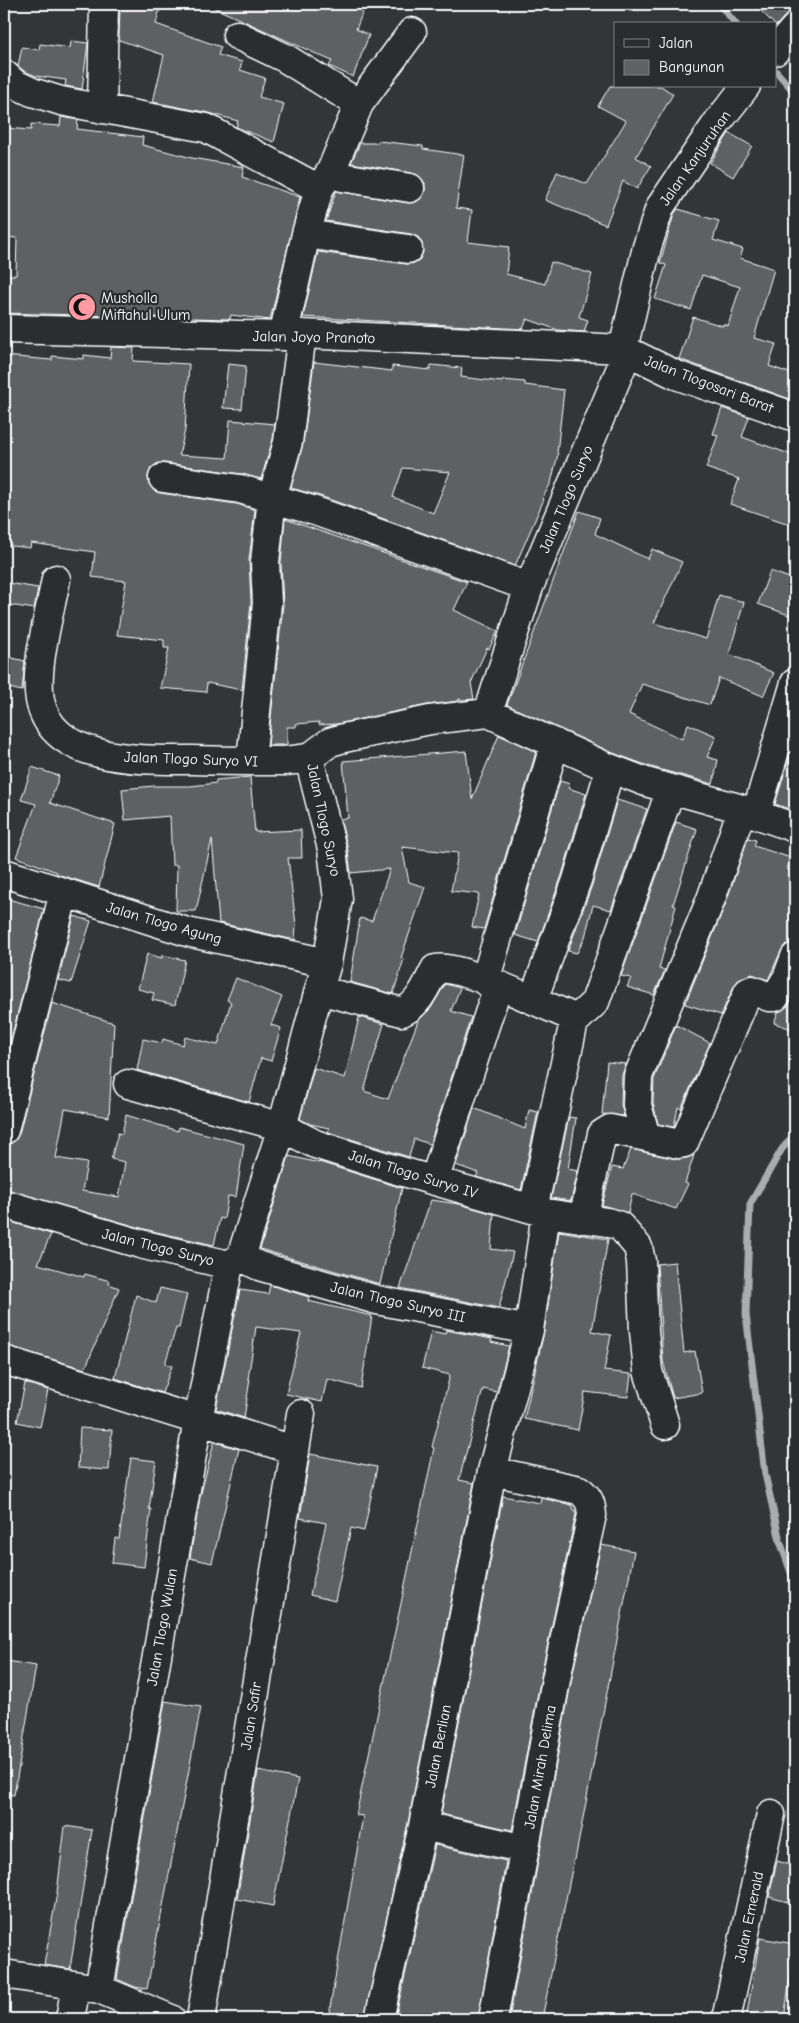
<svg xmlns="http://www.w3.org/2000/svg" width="799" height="2023" viewBox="0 0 799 2023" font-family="'Comic Neue',sans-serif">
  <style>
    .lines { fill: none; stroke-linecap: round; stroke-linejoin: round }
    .stream { stroke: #abacad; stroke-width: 7 }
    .building { fill: #5f6162; stroke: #fff; fill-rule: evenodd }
    .minor-casing { stroke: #fff; stroke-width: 31 }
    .minor { stroke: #2a2d2e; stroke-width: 28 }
    .labels { text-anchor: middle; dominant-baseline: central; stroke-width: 4.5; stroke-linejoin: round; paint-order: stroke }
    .street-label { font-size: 15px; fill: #fff; stroke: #2a2d2e }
    .poi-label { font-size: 15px; fill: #fff; stroke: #2a2d2e; text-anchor: start }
  </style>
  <rect width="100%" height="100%" fill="#333536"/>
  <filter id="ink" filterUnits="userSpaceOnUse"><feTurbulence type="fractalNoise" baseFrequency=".02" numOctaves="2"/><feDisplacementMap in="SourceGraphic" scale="10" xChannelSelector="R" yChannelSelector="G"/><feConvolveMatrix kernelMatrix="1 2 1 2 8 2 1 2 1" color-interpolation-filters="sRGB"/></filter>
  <g filter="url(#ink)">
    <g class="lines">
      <path class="stream" d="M719,4L736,24
        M775,70L795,93
        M795,1134L782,1149L750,1204L746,1314L765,1474L780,1541L795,1584"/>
    </g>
    <path class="building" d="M120,4H161L156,24L221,47L218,55L242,62L240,70L265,78L259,97L284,104L274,142L236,127L238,121L209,113L153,102L164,55L119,40Z
      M206,4H366L356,29L369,35L353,77L329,66L332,61Z
      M754,4H795V13H789L784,17L776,26Z
      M71,41L88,43L82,89L65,86L66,80L36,76L24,71L18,66L22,47L39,50L40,44L70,48Z
      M610,86H661L673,94L636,157L651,166L637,189L623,181L606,225L545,200L557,172L587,184L626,121L598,106Z
      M61,117L78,120L77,129L143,137L142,145L192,158L244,167L242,177L300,197L270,320L231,315L230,319L4,313V275H16L17,238L4,237V128L31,130V124L60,126Z
      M729,133L752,146L733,177L710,163Z
      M378,141L423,146V149L464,155L456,208L472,210L468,242L509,247L506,274L545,284L551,262L592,274L579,317L588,320L584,332L558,330L527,319L523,329L303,317L318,252L406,264L414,263L420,259L423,252L422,243L418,237L411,234L326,221L336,191L408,203L416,202L422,197L425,191V183L419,176L412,173L351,163L360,143H378Z
      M678,209L719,221L713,240L743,249L740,258L774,269L754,338L776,344L769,366L795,375V401L679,359L693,317L723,326V324L728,326L740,287L702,275L691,310L655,299L666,265L660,263L674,214Z
      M111,347L134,348L133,361L189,364L185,430L179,455L227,458L230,420L275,424L273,439L261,479L242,474L165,463H158L151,468L148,476L149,484L154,491L160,493L237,504L255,510L249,560L251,603L242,690L207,683L206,692L160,688L169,648H164V640L117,635L126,581L92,577L95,552L31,543L30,548L4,545V356L52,360V356L84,359V355L110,358Z
      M314,362L392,371V366L430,370L431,365L462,368L461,377L502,382L503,380L525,382V385L564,390L557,453L558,454L551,483L542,499H544L515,566L320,496L291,488L303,444ZM403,468L450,472L433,513L393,497Z
      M228,364L246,366L242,409L223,408Z
      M722,408L749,417L742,437L795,456V526L730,504L739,479L706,468L718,435L713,434Z
      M579,511L600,518L595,534L648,559L652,549L682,562L654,623L706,639L719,595L744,602L729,654L774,673L763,696L719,678L710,705L642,684L629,714L682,739L688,724L716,736L707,757L718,760L713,784L651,767L613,753L507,705Z
      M285,519L467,582L454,610L498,631L489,649L487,648L471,683L474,699L463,700L459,699V701L427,705L337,724L319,725V722L296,724V727H287V745H268L283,605L281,562Z
      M770,571L795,580V617L758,604Z
      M8,583L38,588L34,609L4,604Z
      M4,656L25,661L22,691L4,687Z
      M499,735L536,752L484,929L472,927L479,894L451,891L458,853L402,847L409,882L425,887L401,958L404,959L393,994L350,982L360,918L372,921L390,869L351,873L347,845L340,819L348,818L343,761L466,751L472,799Z
      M795,739V811L775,804Z
      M32,767L59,776L50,803L115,824L99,887L57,874V872L16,857L36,804L21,800Z
      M250,777L255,832L301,830L302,858H288L296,925L295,940L219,923L212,839L196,911H176L177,865H172L170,816L125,820L122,789L154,786H191L216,783V780Z
      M560,781L570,784L568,788L586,794L562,875L538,942L515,935Z
      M617,800L647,809L611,910L593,905L585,937L577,953L568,951L592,885Z
      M676,822L697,829L673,905L676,906L659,969L665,970L654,995L627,987L631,978L621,976Z
      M748,838L756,840L754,846L791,858L787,869L795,872V931L791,942L785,945L781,951L768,980L752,974L740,978L734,986L721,1015L685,1004L725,905Z
      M8,899L44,909L4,1067V915Z
      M74,916L91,921L71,983L58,980Z
      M147,954L162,958V955L185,960L175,1005L152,1000L154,993L138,989Z
      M236,978L282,997L271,1025L281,1028L271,1061L261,1058L249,1102L137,1070L143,1039L162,1043L163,1039L183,1045L185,1037L218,1045L231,1002L227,1000Z
      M445,984L460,988L451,1011L471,1017L430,1144L414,1139L409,1157L328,1132L329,1128L310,1124L300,1119L314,1068L345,1078L359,1017L384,1024L364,1091L388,1099L418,1021L431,1008Z
      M795,994V1030L774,1023L778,1012L788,1006Z
      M52,1003L114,1023L109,1117L65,1109L56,1158L87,1163L82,1191L119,1197L125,1162L111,1159L118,1133L122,1134L126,1115L178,1131L179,1127L244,1144L236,1197L228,1196L224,1219L220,1218L214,1245L148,1230L4,1189V1145L15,1141L19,1134Z
      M676,1025L710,1043L681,1109L678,1107L674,1127L658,1124L653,1103L654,1079Z
      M607,1062L626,1064L622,1075L621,1104L624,1116L602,1114Z
      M474,1108L525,1129L529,1110L538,1112L521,1190L476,1177L478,1173L456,1165Z
      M569,1117L576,1118L568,1169L578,1171L571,1201L551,1198Z
      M631,1149L676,1159L687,1158L694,1155L685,1183L688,1184L676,1209L632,1194L628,1213L602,1205L612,1167L623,1169Z
      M289,1156L319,1163V1162L402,1188L380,1284L260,1249Z
      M431,1200L459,1204L494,1214L491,1249L513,1252L499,1308L400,1288Z
      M4,1220L51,1234L38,1264L84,1277L85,1274L110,1281L109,1284L119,1288L85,1369L4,1345Z
      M559,1231L608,1239L592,1331L611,1335L604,1371L631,1374L628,1397L585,1392L578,1430L524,1419L544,1332Z
      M675,1262L684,1353L695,1351L702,1393L673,1398L663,1361L657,1264Z
      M270,1285L309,1297L308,1301L372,1316L361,1388L327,1379L322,1402L286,1394L301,1333L256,1327L248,1379H250L244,1418L216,1409L240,1290L268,1294Z
      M160,1288L187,1294L179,1328H176L165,1364L172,1366L162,1393L115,1378L136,1295L156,1303Z
      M446,1330L492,1339L491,1342L509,1346L497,1392L483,1389L459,1480L474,1483L408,1823L364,2019H328L363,1816L356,1815L434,1448L432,1447L450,1375L422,1368L431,1331L445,1334Z
      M25,1383L48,1390L40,1427L17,1422Z
      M80,1428L112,1430L109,1470L78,1468Z
      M214,1442L239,1449L212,1563L190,1558L200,1497Z
      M310,1454L377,1467L364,1531L351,1528L335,1601L310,1595L326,1523L300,1518Z
      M131,1458L156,1461L149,1509H151L144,1567L112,1563L115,1538L119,1539Z
      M503,1496L540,1503L541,1498L572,1505L576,1514L543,1666L512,1830L441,1814Z
      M601,1545L634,1551L575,1860L574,1859L542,2019H509L573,1672Z
      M7,1661L36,1666L14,1795L4,1794V1682Z
      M165,1701L201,1707L147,1989L135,1987L117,1979Z
      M258,1771L298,1779L273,1906L237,1899Z
      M65,1826L92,1830L70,1969L44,1965L57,1893Z
      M435,1845L506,1861L478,2019H395Z
      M777,1861L795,1866V1904L769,1897Z
      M760,1938L795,1944L784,2019L747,2013Z"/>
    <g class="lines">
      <defs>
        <path id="minor" d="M237,35L285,58L359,104
          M775,51L795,28
          M4,74L15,84L32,92L61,101L206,128L319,189
          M102,109L104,4
          M331,171L342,177L410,188
          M306,234L408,249
          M4,329L283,336L302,334L623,349L676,375L795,417
          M283,336L306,234L319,189L331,171L359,104L412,32
          M163,478L240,489L315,511L529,587
          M56,579C50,612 34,667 40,700C52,764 144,760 193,760C224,761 254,761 285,761L309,758
          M488,713L529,587L621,368L623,349L647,247L660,207L717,123L746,86
          M309,758L330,742L344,738L430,720L488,713L607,767L646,782L742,809L795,828
          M251,761L267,603L265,562L272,498L288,442L302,334
          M756,814L795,683
          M4,873L187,932L327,963
          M485,981L555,743
          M319,990L402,1012C419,1005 427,984 435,969C451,963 515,992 533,1000L577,880L610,769
          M533,1000L577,1019
          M128,1084L282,1127L315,1144L390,1168L546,1213L607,1222L620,1226L638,1247L641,1261L644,1331L648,1371L665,1425
          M4,1130L64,892
          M646,1137L637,1105L638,1076L711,899L742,809
          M434,1181L498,986
          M4,1204L144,1245L229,1265L241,1257L282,1127L319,990L327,963L338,899L332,849L309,758
          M533,1209L574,1022L595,1002L671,789
          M583,1219L602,1134L610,1129L679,1144L684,1143L748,992L752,990L769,997H775L787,978L795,957
          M241,1257L259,1266L377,1300L529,1330
          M4,1360L294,1450
          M492,1471L579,1490C589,1497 591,1503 592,1515L558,1669L493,2019
          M423,1826L525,1849
          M4,1974L99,1989L171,2019
          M99,1989L198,1420L229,1265
          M70,2019L76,1986
          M201,2019L301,1414
          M379,2019L423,1826L492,1471L529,1330L546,1213
          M726,2019L771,1814"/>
      </defs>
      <use href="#minor" class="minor-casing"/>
      <use href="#minor" class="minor"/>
    </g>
  </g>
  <defs>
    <symbol id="mosque-disc" viewBox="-11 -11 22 22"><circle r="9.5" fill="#ff9aa2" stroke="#2a2d2e"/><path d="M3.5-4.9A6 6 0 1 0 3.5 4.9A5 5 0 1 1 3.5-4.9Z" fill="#111"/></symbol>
  </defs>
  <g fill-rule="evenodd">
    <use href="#mosque-disc" x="66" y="291" width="32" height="32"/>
  </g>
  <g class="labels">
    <g class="street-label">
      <text transform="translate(695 158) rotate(-55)">Jalan Kanjuruhan</text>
      <text transform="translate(314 337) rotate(1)">Jalan Joyo Pranoto</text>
      <text transform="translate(709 384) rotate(21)">Jalan Tlogosari Barat</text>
      <text transform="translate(566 499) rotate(-67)">Jalan Tlogo Suryo</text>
      <text transform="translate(191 759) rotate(2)">Jalan Tlogo Suryo VI</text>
      <text transform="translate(324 820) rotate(78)">Jalan Tlogo Suryo</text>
      <text transform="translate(164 923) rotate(16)">Jalan Tlogo Agung</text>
      <text transform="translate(413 1174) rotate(17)">Jalan Tlogo Suryo IV</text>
      <text transform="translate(158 1247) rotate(14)">Jalan Tlogo Suryo</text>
      <text transform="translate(398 1302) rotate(13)">Jalan Tlogo Suryo III</text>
      <text transform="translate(162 1627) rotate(-80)">Jalan Tlogo Wulan</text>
      <text transform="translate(251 1716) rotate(-81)">Jalan Safir</text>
      <text transform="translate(438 1746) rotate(-79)">Jalan Berlian</text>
      <text transform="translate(540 1767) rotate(-80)">Jalan Mirah Delima</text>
      <text transform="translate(749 1917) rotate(-78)">Jalan Emerald</text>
    </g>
    <g class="poi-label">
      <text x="101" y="298">Musholla<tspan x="101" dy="17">Miftahul Ulum</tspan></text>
    </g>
  </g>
  <rect width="799" height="2023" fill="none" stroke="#2a2d2e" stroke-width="20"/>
  <rect x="10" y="10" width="779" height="2003" fill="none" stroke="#fff" stroke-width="2" filter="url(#ink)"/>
  <rect x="614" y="22" width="162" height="65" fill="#2a2d2e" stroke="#7f8182"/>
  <rect x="624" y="39" width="25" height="8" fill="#2a2d2e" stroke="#7f8182"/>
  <text x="659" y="48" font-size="15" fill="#ffffff">Jalan</text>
  <rect x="624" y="60" width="25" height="15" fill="#5f6162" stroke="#7f8182"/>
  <text x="659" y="72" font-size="15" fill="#ffffff">Bangunan</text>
</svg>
